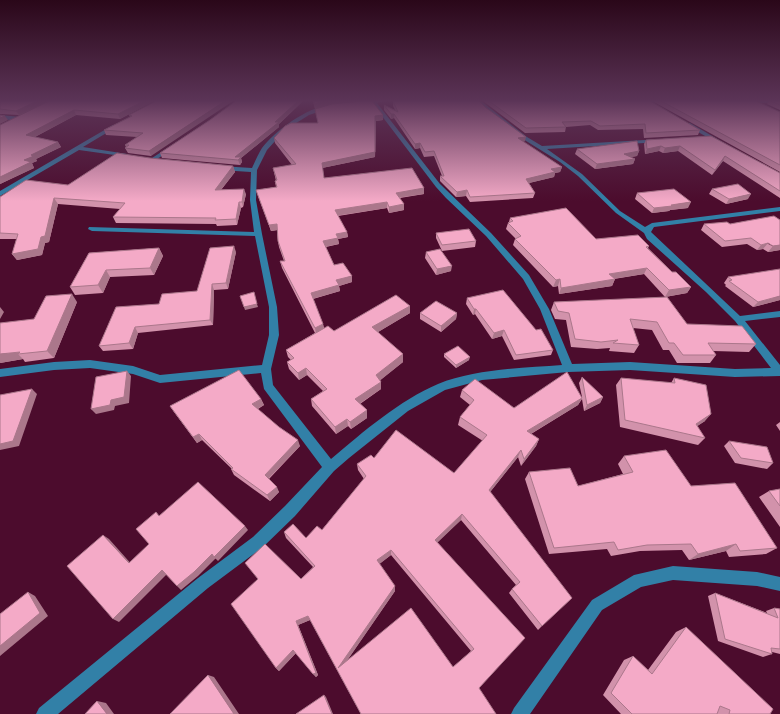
<svg xmlns="http://www.w3.org/2000/svg" width="780" height="714" viewBox="0 0 780 714" font-family="'Source Sans 3',sans-serif">
  <style>
    .lines { fill: none; stroke-linecap: round; stroke-linejoin: round }
    .minor { fill: #3280a7; fill-rule: evenodd }
    .wall { fill: #d292ab; fill-rule: evenodd }
    .shaded-wall { fill: #ab778b }
    .building { fill: #f4aac7; stroke: #ab778b; fill-rule: evenodd }
  </style>
  <rect width="100%" height="100%" fill="#4c0c2d"/>
  <g class="lines">
    <path class="minor" d="M358,101H385L377,103L440,184L491,233L529,275L549,309L572,364L630,362L735,369L771,368L735,321L706,292L647,239L644,233L616,213L578,176L560,162L523,139L476,101H481L527,137L542,146L662,139V141L660,142L547,149L582,174L620,211L645,227L652,223L780,207V211L654,227L651,232L740,316L780,311V317L745,321L780,365V376L735,377L630,370L568,372L482,380L445,390L408,411L349,458L334,471L295,516L263,547L208,588L58,714H36L39,708L198,578L253,537L285,506L322,467L264,389L261,373L160,383L133,374L90,368L54,370L0,377V369L54,362L90,360L133,366L160,375L262,365L269,335V307L255,236L92,231L88,229L89,227L254,232L250,200L251,172L220,170L217,168L220,166L252,168C255,162 258,154 262,148C274,132 309,105 330,106V108L309,115L285,130L267,150L257,170L256,200L262,234L277,307L279,335L271,369L273,385L331,459C363,432 400,400 438,384C475,369 523,368 562,365L540,309L523,279L486,236L446,198L436,187L372,103H360Z
      M646,101H662L648,103Z
      M754,101H780V103H754L752,102Z
      M0,115L21,117L24,119L21,121L0,119Z
      M686,123H690L724,143L719,144L686,125Z
      M113,125L118,126L83,147L127,154L130,156L129,157L79,150L0,196V191Z
      M172,145L175,147L174,148L154,161L149,160Z
      M673,566L757,572L780,577V591L757,586L673,580L641,587L602,610L530,714H511L514,708L592,600L634,575Z"/>
  </g>
  <path class="wall" d="M0,101H154L120,119L76,115L35,137L58,142L61,147L36,159L37,161L32,163L34,168L0,184L19,115L0,114Z
    M156,101L151,156L128,153L125,148L126,147L125,145L137,137L106,135L104,130L130,117L129,115Z
    M236,101H303L279,124V127L241,158L242,162L240,165L162,158L160,153L210,120Z
    M313,101H360L383,120L376,121L375,157L322,168L324,178L424,188V194L400,198L404,204V210L389,213L387,208L338,216L347,232L348,237L338,239L339,244L326,247L334,265L352,282L339,286L340,291L313,299L323,324L324,328L334,331L410,306V313L378,332L403,362L380,380L381,382V389L360,404L367,410V418L351,429L348,426L336,434L312,406L311,399L323,391L307,375L299,380L289,369L287,362L291,360L288,357L286,350L315,333L282,268L280,261H284L279,247L278,241L277,230L271,231L258,196L256,190L276,187L275,181H276L273,168L292,165L275,143L274,138L318,123L315,109L324,106L315,109Z
    M393,101L525,141L523,142L562,167L560,172L555,173L554,177L529,183L535,193L533,198L470,202L466,196L456,197L440,181V176H442L434,156L424,157L420,148L415,149L394,118L391,119L384,110V105L395,110L393,106Z
    M483,101H602L700,130L698,135L644,138L643,129L598,130L590,125L566,127L565,132L525,133Z
    M655,101H756L780,112V172L654,102Z
    M769,101H780V110L767,104Z
    M711,136L780,173V198L723,161L712,175L678,151L663,153L659,151L645,154L644,144L646,140Z
    M577,149L639,151L637,156L630,157L635,159L633,164L595,169L575,154Z
    M150,158L233,166L235,172L221,190L246,194L243,207L241,208L237,225L217,226L216,224L116,223L113,217L120,209L58,204L49,242L45,243L42,255L17,260L12,254L17,239H0V197L68,185Z
    M712,189L748,199L726,204L709,194Z
    M637,193L688,208L670,210L669,211L652,213L635,199Z
    M510,218L596,239L649,246L648,248L672,272L691,287L687,293L665,297L644,274L614,279H615L612,286L559,294L558,286L553,287L513,245L515,239H516L506,229L508,223L509,222Z
    M704,224H730L780,250L768,252L763,249L757,250L747,244L722,247L701,230Z
    M436,233L476,241L475,247L442,251L436,238Z
    M159,248L163,256L154,275L110,277L103,293L75,295L70,287L89,253Z
    M236,252L228,289L214,290L213,325L138,333L133,349L103,351L99,346L197,291Z
    M426,252L451,271L436,275L425,258Z
    M728,277L780,300L753,307L725,286L726,285L724,283Z
    M467,298L553,350L551,355L514,360L502,336L492,339L475,314L473,315L466,304Z
    M77,302L54,358L25,362L23,359L0,363L34,319Z
    M554,302L687,324L756,344L749,352L713,351L716,355L710,363H677L669,350H663L652,330L633,328L639,345L634,353L609,351L610,348L597,349L571,347L566,320L555,319L551,310Z
    M420,313H457L456,319L441,332L420,319Z
    M444,354L469,360L456,368L444,357Z
    M582,377L603,397L600,403L584,411L582,399L578,405L531,434L539,439L536,446L521,466L518,457L490,492L542,626L538,630L509,593L512,589L516,585L461,520L437,542L525,638L361,714L310,620L298,625L318,675L316,677L296,653L279,671L276,668L301,579L313,567L286,538L284,532L306,538L322,530L364,479L358,470L357,464L374,458L454,473L483,441L458,425L460,417L470,405L460,397L462,390L514,408L582,397L579,383ZM391,555L471,651L453,667L346,662L395,591L379,564Z
    M621,378L671,383L674,378L705,421L697,426L705,438L698,445L620,427L616,385Z
    M261,399L264,405L258,409L300,446L269,479L279,492L270,501L234,475L231,469H232L202,440L197,443L174,412L170,406Z
    M780,422V431L776,425Z
    M729,441L773,463L767,469L735,463L724,446Z
    M624,456L691,486L777,548L766,554L729,557L726,551L689,560L682,550L640,551L611,556L607,549L549,554L525,479L529,472L578,486L623,474L618,464Z
    M780,489V527L759,497L769,491Z
    M715,593L767,613L766,611L774,608L780,609V654L772,652V654L763,657L718,641L708,596Z
    M686,627L770,714H621L603,695L624,660L633,656L648,670L676,632Z"/>
  <path class="shaded-wall" d="M37,101H49L19,115L16,111Z
    M144,101H154L120,119L118,114Z
    M225,101H233L151,156L149,151Z
    M298,101H303L279,124V127L241,158L242,162L240,165L238,160L235,157L275,122Z
    M327,101H360L333,104L315,109L314,104Z
    M74,110L76,115L29,140L26,135Z
    M391,114H394V118L391,119Z
    M383,115V120L376,121L375,157L322,168V163L375,116Z
    M5,116L8,120L0,124V118Z
    M526,137L525,141L517,143L518,138Z
    M58,142L61,147L36,159L37,161L32,163L34,168L0,184V177L24,160L31,155Z
    M420,143V148L415,149V144Z
    M661,146L659,151L645,154L647,149Z
    M680,146L678,151L663,153L665,148Z
    M639,151L637,156L622,159L624,154Z
    M725,156L723,161L712,175L715,170Z
    M635,159L633,164L595,169L597,164Z
    M233,166L235,172L216,196L215,190Z
    M562,167L560,172L555,173L554,177L525,184L526,179L551,169Z
    M424,188V194L396,198V193Z
    M244,189L246,194L243,207L242,202Z
    M467,190L466,196L456,197L457,192Z
    M751,194L748,199L726,204L729,199Z
    M54,198L58,204L49,242L45,243L42,255L17,260L12,254L41,237Z
    M239,202L241,208L237,225L236,219Z
    M387,202V208L335,216V210Z
    M691,202L688,208L670,210L669,211L652,213L654,208L671,205Z
    M404,204V210L389,213V207Z
    M277,224L278,230L271,231L269,225Z
    M347,232L348,237L338,239L339,244L324,247L323,241L336,234Z
    M768,243L763,249L757,250L761,245Z
    M780,245V250L768,252L773,246Z
    M234,246L236,252L228,289L226,283Z
    M159,248L163,256L154,275L150,268Z
    M452,266L451,271L436,275L437,269Z
    M647,268L644,274L606,280L609,274Z
    M106,270L110,277L103,293L98,285Z
    M352,276V282L339,286L340,291L312,299L311,293L336,280Z
    M560,279L558,286L553,287L556,280Z
    M615,279L612,286L559,294L561,288Z
    M212,284L214,290L213,325L210,320Z
    M691,287L687,293L665,297L669,290Z
    M72,294L77,302L54,358L47,351Z
    M780,296V300L753,307L758,302Z
    M257,304L258,307L245,310L244,307Z
    M410,306V313L373,335L372,327Z
    M0,307L4,312L0,319Z
    M474,309H476L475,314L473,315Z
    M457,313L456,319L441,332V326Z
    M323,324L324,330L316,334L315,328Z
    M135,327L138,333L133,349L129,343Z
    M504,330L502,336L492,339L494,333Z
    M20,352L18,354L23,359L0,363V354Z
    M403,354V362L377,383L376,375Z
    M470,357L469,360L456,368V365Z
    M306,368L307,375L299,380L298,373Z
    M127,371L131,376L129,403L115,406L114,410L96,414L91,409L111,400Z
    M381,382V389L356,406L355,399Z
    M32,389L37,394L19,446L0,450V444Z
    M603,397L600,403L584,411L587,405Z
    M582,398L578,405L524,438L527,431Z
    M261,399L264,405L255,410L252,404Z
    M367,410V418L351,429L350,422Z
    M711,414L705,421L690,431L696,424Z
    M347,419L348,426L336,434L335,427Z
    M199,434L202,440L197,443L193,437Z
    M539,439L536,446L521,466L524,459Z
    M298,440L300,446L267,480L265,475Z
    M521,450L518,457L487,496L489,490Z
    M277,487L279,492L270,501L267,495Z
    M462,514L461,520L434,546L435,540Z
    M245,526L248,530L218,561L214,557Z
    M103,535L109,539L134,567L129,563Z
    M736,544L726,551L689,560L698,554Z
    M391,550V555L377,566V560Z
    M212,554L216,558L198,576L181,590L177,586Z
    M162,570L167,574L119,622L113,619Z
    M395,586V591L340,671L338,668Z
    M28,592L35,596L48,616L0,656V646Z
    M308,616L310,620L298,625L318,675L316,677L313,674L296,621Z
    M293,650L296,653L279,671L276,668Z
    M208,675L214,677L239,714H234Z
    M324,695L326,697L333,714H332Z
    M97,701L106,703L114,714H107Z"/>
  <path class="building" d="M0,101H37L16,111L0,109Z
    M49,101H144L118,114L74,110L26,135L58,142L31,155L34,156L24,160L31,162L0,177V125Z
    M156,101H225L149,151L125,148L129,145H125L143,133L104,130L132,116L129,115Z
    M236,101H298L275,122H279L235,157H241L238,160L160,153L210,120Z
    M314,101H327L314,104Z
    M362,101H372L383,115L375,116V152L322,163L324,178L412,168L424,188L396,193L404,204L389,207L387,202L335,210L347,232L336,234L338,238L323,241L334,265L343,263L352,276L336,280L339,285L311,293L323,324L315,328L280,261H285L278,241L277,224L269,225L256,190L277,187L275,181L277,180L273,168L296,164L274,138L285,126L291,123H318L315,109L332,104Z
    M393,101H479L485,107L526,137L518,138L562,167L551,169L555,172L526,179L535,193L470,197L467,190L457,192L440,176H444L434,151L425,152L420,143L415,144L394,114H391L384,105L398,112Z
    M489,101H650L700,130L646,133L645,124L600,126L591,121L562,122L566,127L526,128Z
    M661,101H756L780,112V165Z
    M771,101H780V105Z
    M0,115L5,116L0,118Z
    M711,136L780,173V191L725,156L715,170L680,146L665,148L661,146L647,149L646,140Z
    M637,141L639,151L624,154L635,159L597,164L577,149Z
    M117,153L150,158L233,166L215,190L244,189L242,202H239L236,219L215,220L216,218L113,217L125,203L54,198L45,236L41,237L38,249L12,254L18,234L0,233V197L26,180L68,185Z
    M738,184L751,194L729,199L712,189Z
    M674,189L691,202L671,205L672,206L654,208L637,193Z
    M566,208L596,239L638,235L649,246L646,247L672,272H676L691,287L669,290L647,268L609,274L615,279L561,288L560,279L556,280L515,239L521,236L508,223L513,221L510,218Z
    M774,216L780,220V245L773,246L768,243L761,245L751,238L725,241L704,224L727,222L730,224Z
    M469,229L476,241L442,245L436,233Z
    M234,246L226,283L212,284L210,320L135,327L129,343L99,346L116,307L159,304L162,294L197,291L210,248Z
    M159,248L150,268L106,270L98,285L70,287L89,253Z
    M440,249L452,266L437,269L426,252Z
    M780,269V296L758,302L729,281L732,280L728,277Z
    M503,290L536,330L541,329L553,350L516,355L504,330L494,333L476,309H474L467,298Z
    M254,292L257,304L244,307L240,296Z
    M72,294L47,351L18,354L20,352L0,354V323L34,319L46,296Z
    M396,295L410,306L372,327L403,354L376,375L381,382L355,399L367,410L350,422L347,419L335,427L311,399L327,389L306,368L298,373L287,362L294,358L286,350L328,326L334,331Z
    M667,297L687,324L742,326L756,344L708,343L716,355H683L674,343H669L657,322L630,319L639,345L613,343L618,340L601,342L575,339L569,313L558,311L554,302Z
    M436,301L457,313L441,326L420,313Z
    M458,346L470,357L456,365L444,354Z
    M239,370L261,399L252,404L279,427L298,440L265,475L277,487L267,495L231,469L233,468L199,434L193,437L170,406Z
    M127,371L124,397L111,400L110,405L91,409L96,377Z
    M567,372L582,398L527,431L539,439L524,459L521,450L489,490L572,598L542,626L512,589L520,582L462,514L435,540L525,638L479,688L496,714H361L308,616L296,621L316,673L313,674L293,650L276,668L231,604L258,579L245,563L265,544L301,579L315,566L284,532L293,524L306,538L317,526L322,530L366,476L357,464L371,455L374,458L396,430L454,473L487,435L460,417L474,400L462,390L475,379L514,408ZM391,550L474,649L453,667L411,608L338,668L395,586L377,560Z
    M582,377L603,397L587,405Z
    M621,378L675,383L674,378L706,385L711,414L696,424L705,438L625,420Z
    M32,389L13,441L0,444V395Z
    M729,441L767,447L773,463L741,458Z
    M666,450L691,486L735,483L777,548L740,551L736,544L698,554L691,544L647,545L618,550L614,542L554,548L529,472L570,468L578,486L633,472L624,456Z
    M198,482L245,526L214,557L212,554L194,572L177,586L162,570L113,619L67,566L103,535L129,563L149,544L136,529L156,512L159,516Z
    M780,489V506L769,491Z
    M28,592L40,613L0,646V614Z
    M715,593L778,618L774,608L780,609V649L771,648L772,654L725,639Z
    M686,627L773,709L770,714H729L730,710L720,706L717,714H632L611,693L633,656L652,674Z
    M208,675L234,714H170Z
    M324,695L332,714H296Z
    M97,701L107,714H85Z"/>
  <linearGradient id="sky" x2="0" y2="1"><stop stop-color="#2a0719"/><stop offset="0.5" stop-color="#5b3457"/><stop offset="1" stop-color="#5b3457" stop-opacity="0"/></linearGradient>
  <rect width="780" height="201" fill="url(#sky)"/>
</svg>
